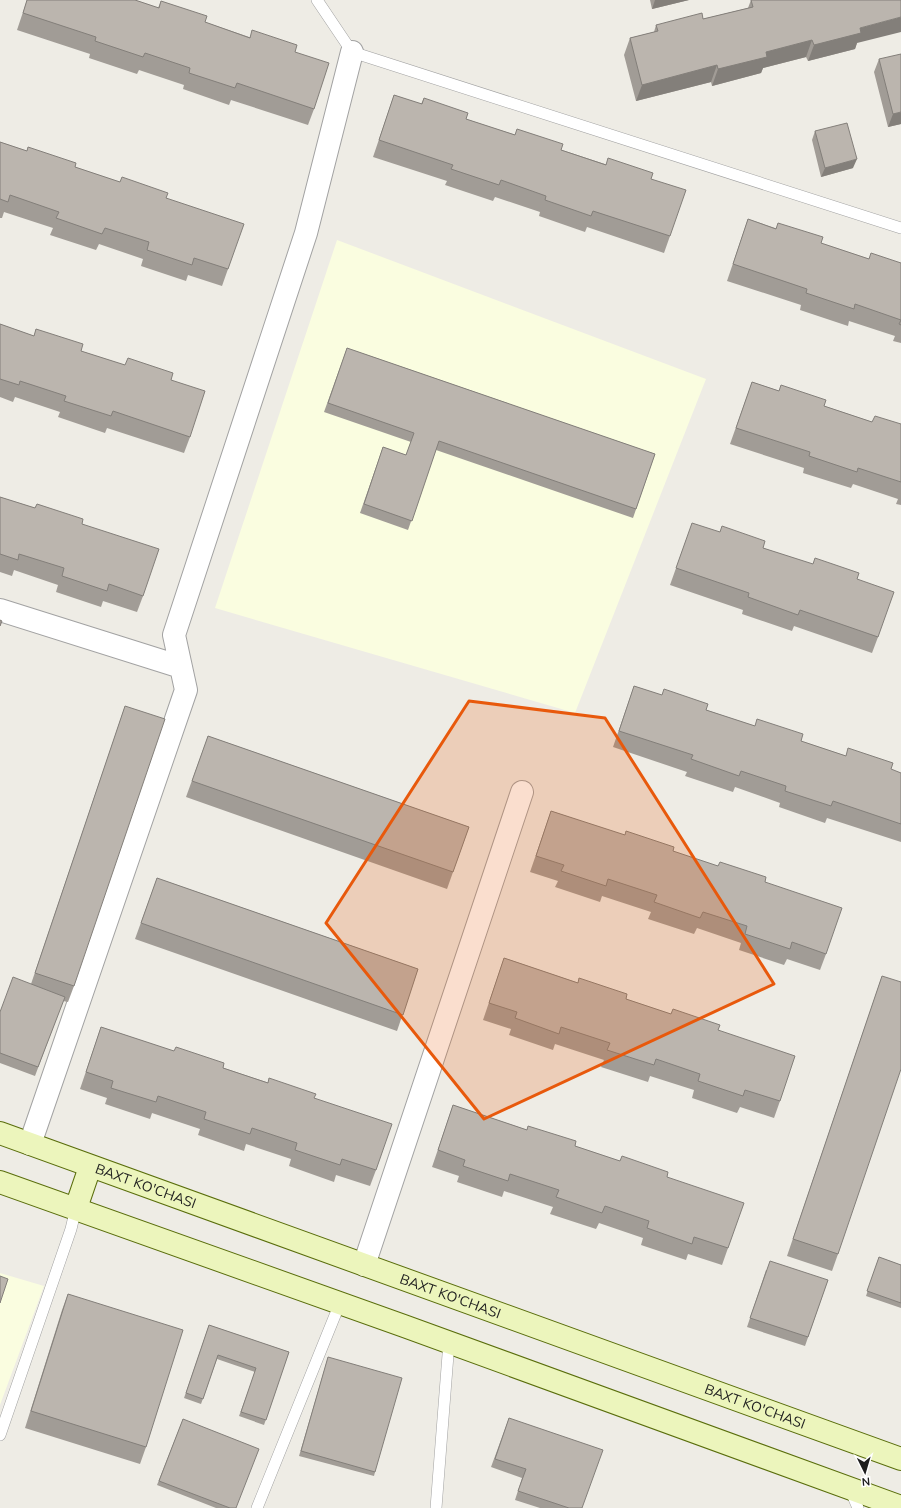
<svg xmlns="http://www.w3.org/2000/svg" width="901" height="1508" viewBox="0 0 901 1508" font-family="Mulish,sans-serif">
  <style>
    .education { fill: #fafde0 }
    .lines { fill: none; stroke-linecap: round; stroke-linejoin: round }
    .lane-casing { stroke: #a2a2a2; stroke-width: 12 }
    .street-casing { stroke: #a2a2a2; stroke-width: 24 }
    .secondary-casing { stroke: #5a6e0c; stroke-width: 24 }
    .lane { stroke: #fff; stroke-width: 11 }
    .street { stroke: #fff; stroke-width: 22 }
    .secondary { stroke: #ecf5bc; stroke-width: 22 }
    .wall { fill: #a19c96 }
    .shaded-wall { fill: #837f7a }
    .building { fill: #bbb5ae; stroke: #837f7a }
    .marked { fill: #e8590c; fill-opacity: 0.2; stroke: #e8590c; stroke-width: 3; stroke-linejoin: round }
    .labels { text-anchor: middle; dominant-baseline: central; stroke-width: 3.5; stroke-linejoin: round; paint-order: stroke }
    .street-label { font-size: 14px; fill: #1e1e1e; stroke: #fff }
  </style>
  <rect width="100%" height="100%" fill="#eeece5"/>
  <path class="education" d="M337,240L706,379L575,713L215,608Z
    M0,1273L44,1286L0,1405Z"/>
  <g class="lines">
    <defs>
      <path id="lane" d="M317,0L352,52L901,228
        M0,1435L71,1229L76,1208
        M850,1489L858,1508
        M257,1508L340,1303
        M436,1508L449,1342"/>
      <path id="street" d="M0,610L181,667
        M30,1144L186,690L174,635L306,233L352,52
        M364,1265L522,792"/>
      <g id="secondary">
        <path id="s1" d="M0,1133L901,1459"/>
        <path d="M0,1182L404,1326L901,1507"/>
        <path d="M76,1208L90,1167"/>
      </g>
    </defs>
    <use href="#lane" class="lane-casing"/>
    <use href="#street" class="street-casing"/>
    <use href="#secondary" class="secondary-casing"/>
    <use href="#lane" class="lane"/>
    <use href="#street" class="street"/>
    <use href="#secondary" class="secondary"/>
  </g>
  <path class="wall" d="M27,0H135L158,8L161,1L205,22L249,37L295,52L314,109L308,125L231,100L229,105L183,89L184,85L139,70L137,74L89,58L90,54L17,30Z
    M650,0H689L652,9Z
    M751,0L857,43L855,49L808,61L806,57L763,68L761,73L712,86L711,82L636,101L624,55L630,38L654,32L656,25L703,19L748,8Z
    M879,59L901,124L888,127L874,72Z
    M394,95L421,104L424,98L466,119L651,179L670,236L664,253L587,227L585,232L539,216L540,212L495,197L493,201L445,185L447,181L373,157Z
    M815,131L853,168L821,177L812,140Z
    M0,142L167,198L228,269L222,286L188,275L186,281L141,266L143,259L99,244L96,250L50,235L53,228L4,212L2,218H0Z
    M748,219L869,259L901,263V343L893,341L895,336L849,321L848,326L800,310L801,305L727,281Z
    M0,324L34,336L36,329L81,351L171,380L190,437L184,453L107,428L105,433L58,417L60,412L15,397L13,402L0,397Z
    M347,348L655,454L633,518L436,450L408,530L360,513L383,447L406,455L411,442L324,412Z
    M752,382L872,422L901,424V505L896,504L898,499L853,484L851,488L803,473L804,468L730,444Z
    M0,497L35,508L37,504L82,524L143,596L137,612L103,601L101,607L56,592L58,585L14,570L12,576L0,572Z
    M686,540L763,548L857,579L878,637L872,653L794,626L792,631L742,614L743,610L670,585Z
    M634,686L846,756L901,773V842L827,818L825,823L779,807L780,803L735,787L733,792L685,776L687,772L613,747Z
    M125,706L74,986L68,1002L63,1001L35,1076L0,1063V1012L31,984Z
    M208,736L469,827L447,889L186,797Z
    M551,811L765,882L826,954L820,970L787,959L784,965L739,950L741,943L697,928L694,934L648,919L651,912L602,896L600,902L555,887L558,881L530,872Z
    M157,878L418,969L397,1031L135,939Z
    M504,958L718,1030L780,1101L774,1118L740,1107L737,1113L692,1098L694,1090L650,1076L648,1082L601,1067L604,1060L555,1044L553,1050L509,1035L511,1029L483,1020Z
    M882,976L838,1254L832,1271L787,1256Z
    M101,1027L314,1098L376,1170L370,1186L336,1175L334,1182L289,1166L291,1159L246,1144L244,1151L198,1135L200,1129L152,1113L150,1119L105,1104L107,1098L80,1089Z
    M453,1105L667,1177L728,1248L722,1265L688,1254L686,1260L641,1245L643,1238L599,1223L596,1229L550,1214L553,1207L504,1191L502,1197L457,1182L459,1176L432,1167Z
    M879,1257L901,1265V1308L866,1296Z
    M766,1270L828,1280L805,1346L747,1327Z
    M68,1294L146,1447L140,1464L25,1428L62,1310Z
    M209,1325L289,1352L264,1425L239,1416L255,1372L217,1359L201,1404L184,1398Z
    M328,1357L375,1472L374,1476L299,1456Z
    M509,1418L582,1508H540L515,1500L522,1478L491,1467Z
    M183,1419L236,1508H216L157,1485Z"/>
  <path class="shaded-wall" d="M655,0H689L652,9Z
    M901,17V32L857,43L855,49L808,61L814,45L860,28Z
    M812,40L806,57L763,68L761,73L712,86L718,69L766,52Z
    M717,65L711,82L636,101L642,85Z
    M901,112V124L888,127L893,114Z
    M857,159L853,168L821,177L825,168Z"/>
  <path class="building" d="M27,0H135L159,8L161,1L207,16L205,22L250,38L252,30L297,45L295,52L329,63L314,109L237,83L235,88L189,73L190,68L145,53L143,57L95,41L96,37L23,13Z
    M751,0H901V17L860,28L861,33L814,45L812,40L766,52L767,57L718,69L717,65L642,85L630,38L658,31L656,25L702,13L703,19L753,7Z
    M901,54V112L893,114L879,59Z
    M394,95L422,104L424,98L468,113L466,119L515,135L517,129L563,144L561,150L606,165L608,158L653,173L651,179L686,190L670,236L593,211L591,216L545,200L546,196L501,180L499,185L451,169L453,165L379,140Z
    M847,123L857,159L825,168L815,131Z
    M0,142L27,151L28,147L76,163L75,167L120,182L122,177L168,193L166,198L244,224L228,269L194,258L192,265L147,250L149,242L105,228L102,234L56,218L59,212L10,195L8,202L0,199Z
    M748,219L776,229L778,223L823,237L821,243L869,259L871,253L901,263V325L899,324L901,320L855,304L854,309L806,293L807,289L733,264Z
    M0,324L34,336L36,329L83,344L81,351L125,365L128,358L173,373L171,380L205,391L190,437L113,411L111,416L64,401L66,396L20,381L19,385L0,379Z
    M347,348L655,454L636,509L439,441L412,521L364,504L383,447L406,455L414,433L328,403Z
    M752,382L779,391L781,385L826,400L824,406L872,422L875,416L901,424V482L858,468L857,472L809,456L810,452L736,428Z
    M0,497L35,508L37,504L83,519L82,524L159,549L143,596L109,584L107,591L62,576L64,568L19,554L18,560L0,554Z
    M692,523L720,532L722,526L765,541L763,548L813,564L815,558L859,573L857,579L894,592L878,637L800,610L798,615L748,597L749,593L676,568Z
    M0,620L2,621L0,626Z
    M634,686L662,695L664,689L708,704L706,710L755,726L757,719L803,734L801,741L846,756L848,748L893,763L891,769L901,773V824L833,801L831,806L785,791L786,786L741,771L739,776L691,759L693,755L619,731Z
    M125,706L165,719L74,986L35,973Z
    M208,736L469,827L453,872L192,781Z
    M551,811L625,835L626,831L674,847L673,851L718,866L720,862L766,877L765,882L842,908L826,954L792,942L790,949L745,934L747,926L703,912L700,918L654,902L657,895L608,879L606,886L561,871L564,865L536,856Z
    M157,878L418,969L403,1015L141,923Z
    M504,958L578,983L579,978L627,994L626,999L671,1014L673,1009L720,1025L718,1030L795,1056L780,1101L745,1090L743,1096L698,1081L700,1074L656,1059L654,1065L607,1050L610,1043L561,1027L559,1034L515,1018L517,1012L489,1003Z
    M882,976L901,982V1069L838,1254L793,1239Z
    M13,977L65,997L38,1067L0,1053V1012Z
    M101,1027L174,1051L176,1047L224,1063L223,1068L268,1083L269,1078L316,1094L314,1098L392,1124L376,1170L342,1159L340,1165L295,1150L297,1143L252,1128L250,1134L204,1119L206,1112L158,1096L156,1102L111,1088L113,1081L86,1072Z
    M453,1105L527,1130L528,1126L576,1141L575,1146L620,1161L622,1156L668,1172L667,1177L744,1203L728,1248L694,1237L692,1244L647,1228L649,1221L605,1206L602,1213L556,1197L559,1190L510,1174L508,1181L463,1166L465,1160L438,1150Z
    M879,1257L901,1265V1303L867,1291Z
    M770,1261L828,1280L808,1337L750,1318Z
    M0,1276L8,1279L0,1303Z
    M68,1294L183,1330L146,1447L31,1411Z
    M209,1325L289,1352L266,1420L241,1412L256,1368L218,1355L203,1399L186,1393Z
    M328,1357L402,1378L375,1472L301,1451Z
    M509,1418L603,1450L582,1508H569L518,1491L526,1469L495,1459Z
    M183,1419L259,1449L236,1508H230L159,1481Z"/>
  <path class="marked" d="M469,701L605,718L774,984L484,1119L326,923Z"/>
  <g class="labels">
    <g class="street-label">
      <text stroke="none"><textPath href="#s1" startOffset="155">BAXT KO'CHASI</textPath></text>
      <text stroke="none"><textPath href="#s1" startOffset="479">BAXT KO'CHASI</textPath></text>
      <text stroke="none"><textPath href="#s1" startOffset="803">BAXT KO'CHASI</textPath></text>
    </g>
  </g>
  <g transform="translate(865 1472) rotate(175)" stroke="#ffffff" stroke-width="3" paint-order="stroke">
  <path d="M0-3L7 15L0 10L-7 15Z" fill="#1e1e1e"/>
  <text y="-6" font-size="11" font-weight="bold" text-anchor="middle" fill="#1e1e1e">N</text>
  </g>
</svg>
